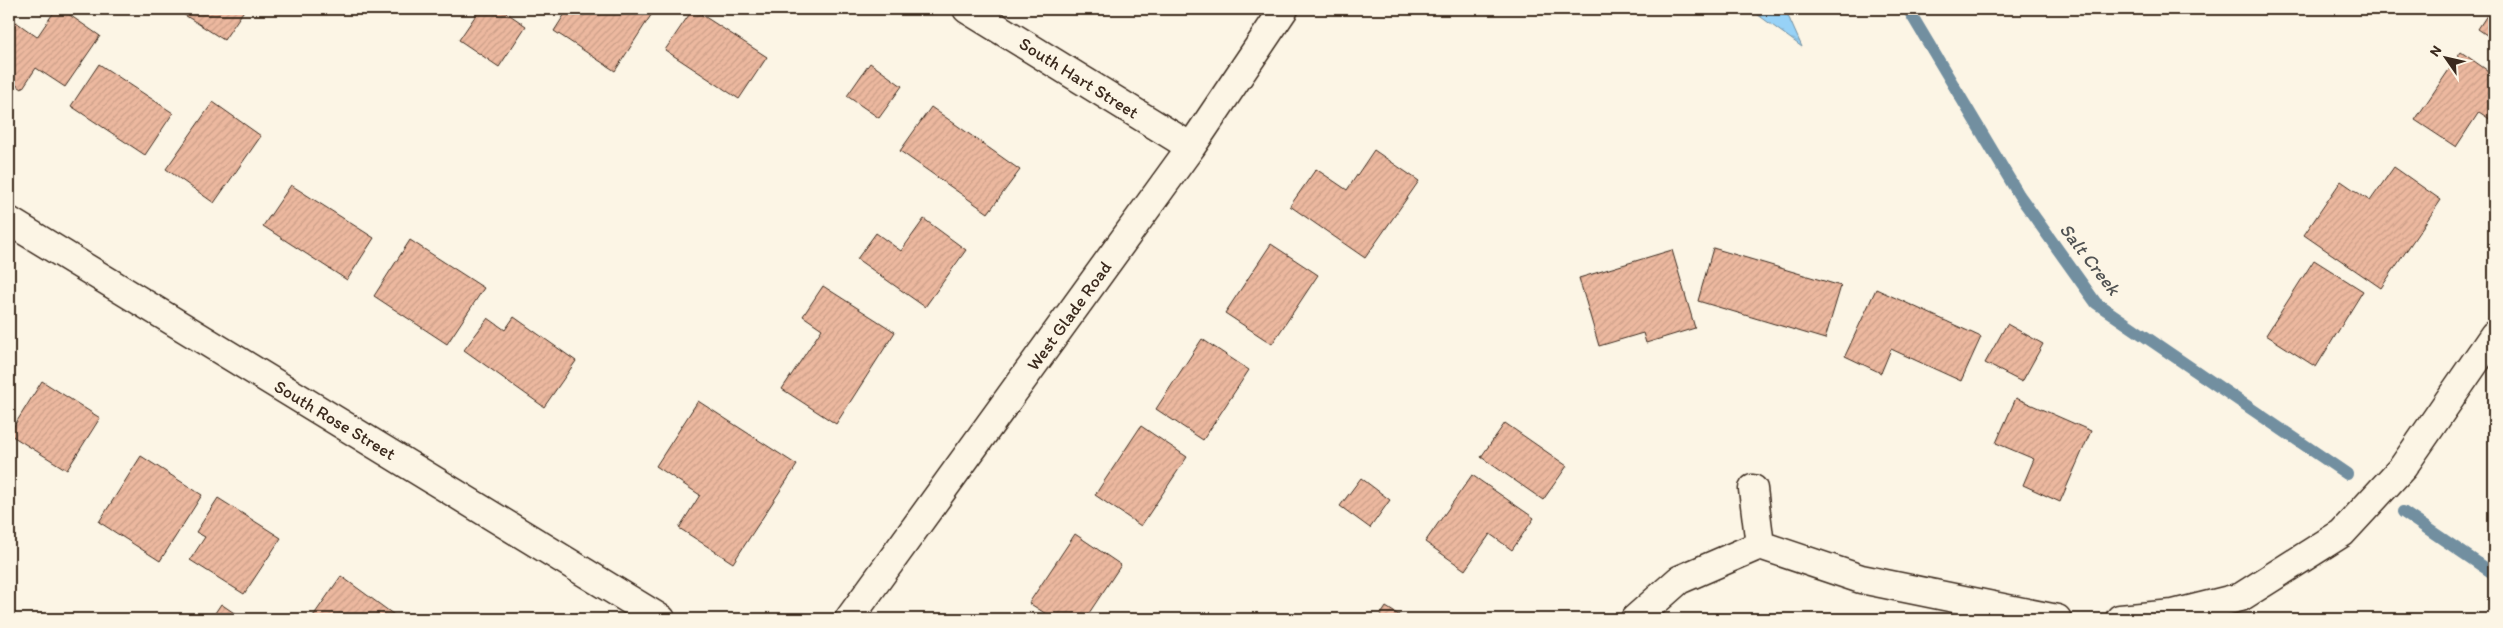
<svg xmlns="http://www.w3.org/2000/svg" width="2503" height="628" viewBox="0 0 2503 628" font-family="Itim,sans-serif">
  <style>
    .water { fill: url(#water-ripples); stroke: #728fa0 }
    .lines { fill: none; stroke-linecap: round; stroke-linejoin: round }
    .stream { stroke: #728fa0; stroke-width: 12 }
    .building { fill: url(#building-hatch); stroke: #3b2a1e }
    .street-casing { stroke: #3b2a1e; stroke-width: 31 }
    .street { stroke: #fcf5e5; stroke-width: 28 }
    .labels { text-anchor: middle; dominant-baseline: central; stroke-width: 4; stroke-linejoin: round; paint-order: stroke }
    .street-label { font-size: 18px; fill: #3b2a1e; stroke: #fcf5e5 }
    .water-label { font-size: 19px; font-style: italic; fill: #525454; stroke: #fcf5e5 }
  </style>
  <defs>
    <pattern id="water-ripples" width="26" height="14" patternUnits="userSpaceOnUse" patternTransform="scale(1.25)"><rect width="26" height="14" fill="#97d2f7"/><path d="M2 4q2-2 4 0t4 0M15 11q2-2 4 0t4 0" fill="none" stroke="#83b4d3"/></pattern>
    <pattern id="building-hatch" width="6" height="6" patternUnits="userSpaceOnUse" patternTransform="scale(1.25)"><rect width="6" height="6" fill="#ecb89f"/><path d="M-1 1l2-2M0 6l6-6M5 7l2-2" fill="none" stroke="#cb9e88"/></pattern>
  </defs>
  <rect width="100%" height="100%" fill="#fcf5e5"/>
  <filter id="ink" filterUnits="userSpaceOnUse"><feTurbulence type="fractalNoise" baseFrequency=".02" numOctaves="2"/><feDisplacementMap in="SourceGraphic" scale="10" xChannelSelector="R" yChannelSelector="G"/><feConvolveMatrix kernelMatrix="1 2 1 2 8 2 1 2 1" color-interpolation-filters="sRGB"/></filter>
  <g filter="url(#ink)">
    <path class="water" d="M1750,9H1785L1802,47Z"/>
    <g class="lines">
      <path class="stream" d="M1908,9L2019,195L2096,303L2347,474
        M2403,512L2494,574"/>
    </g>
    <path class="building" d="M56,9H61L100,36L65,87L36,68L22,89L9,80V17L37,37Z
      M186,9H245L224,40L183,14Z
      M480,9H501L526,26L499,67L459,40Z
      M568,9H655L615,71L554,31Z
      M693,9L767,57L739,99L665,50Z
      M2491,9H2494V40L2478,29Z
      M2461,52L2494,75V122L2479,112L2456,147L2415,120Z
      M870,63L902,86L879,118L847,96Z
      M99,64L173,113L145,155L71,106Z
      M213,102L261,136L214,203L166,169Z
      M931,107L1020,170L988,213L900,151Z
      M1374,150L1419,181L1365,258L1290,206L1316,169L1347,190Z
      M2394,167L2441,200L2381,288L2304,235L2341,181L2370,201Z
      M291,185L374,238L347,280L263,226Z
      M924,219L966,250L925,307L857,259L876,233L901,251Z
      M410,240L484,288L447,344L374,296Z
      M1271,244L1318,275L1272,344L1225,313Z
      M1713,248L1841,286L1825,339L1698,301Z
      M1672,250L1695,328L1646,343L1643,333L1599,346L1579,278Z
      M2314,260L2363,291L2316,367L2266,335Z
      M823,286L895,332L836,424L782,389L822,329L803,316Z
      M1876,289L1981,337L1961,381L1891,349L1881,373L1845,356Z
      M514,317L576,361L544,407L464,350L488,318L505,330Z
      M2007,324L2043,344L2022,382L1985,363Z
      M1202,339L1249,370L1203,440L1156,409Z
      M42,381L100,418L67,470L9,434Z
      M2016,398L2091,431L2060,502L2023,485L2034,459L1996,443Z
      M698,401L797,465L733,563L679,528L700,495L656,466Z
      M1505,423L1567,466L1543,500L1481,457Z
      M1141,426L1187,457L1141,526L1095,495Z
      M141,456L202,495L160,561L99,522Z
      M1472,475L1534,518L1512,550L1490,534L1465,570L1425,542Z
      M1361,478L1390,500L1370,528L1340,506Z
      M218,498L281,538L244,594L190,560L205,537L196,532Z
      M1075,534L1121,565L1085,619H1054L1029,603Z
      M341,576L397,617L395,619H311Z
      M221,604L243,619H211Z
      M1386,607L1405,619H1378Z"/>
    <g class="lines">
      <defs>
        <path id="street" d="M967,9L1191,147
          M9,221L661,619
          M1753,489L1760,545
          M849,619L1191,147L1284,9
          M1635,619L1679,580L1760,545L1861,579L2057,619
          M2120,619L2173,614L2241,597L2342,533L2403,467L2494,335"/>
      </defs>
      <use href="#street" class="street-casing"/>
      <use href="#street" class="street"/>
    </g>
  </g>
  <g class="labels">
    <g class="street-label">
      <text transform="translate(1079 78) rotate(32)">South Hart Street</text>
      <text transform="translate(1069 316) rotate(-54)">West Glade Road</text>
      <text transform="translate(335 420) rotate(31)">South Rose Street</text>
    </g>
    <g class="water-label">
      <text transform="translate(2090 259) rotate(52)">Salt Creek</text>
    </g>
  </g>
  <rect width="2503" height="628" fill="none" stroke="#fcf5e5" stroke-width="30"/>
  <rect x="15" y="15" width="2473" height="598" fill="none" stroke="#3b2a1e" stroke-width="2" filter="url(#ink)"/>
  <g transform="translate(2446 58) rotate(304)" stroke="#fcf5e5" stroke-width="4" paint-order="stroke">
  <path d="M0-4L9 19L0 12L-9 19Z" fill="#3b2a1e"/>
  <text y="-8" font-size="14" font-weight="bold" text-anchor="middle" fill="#3b2a1e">N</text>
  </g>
</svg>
